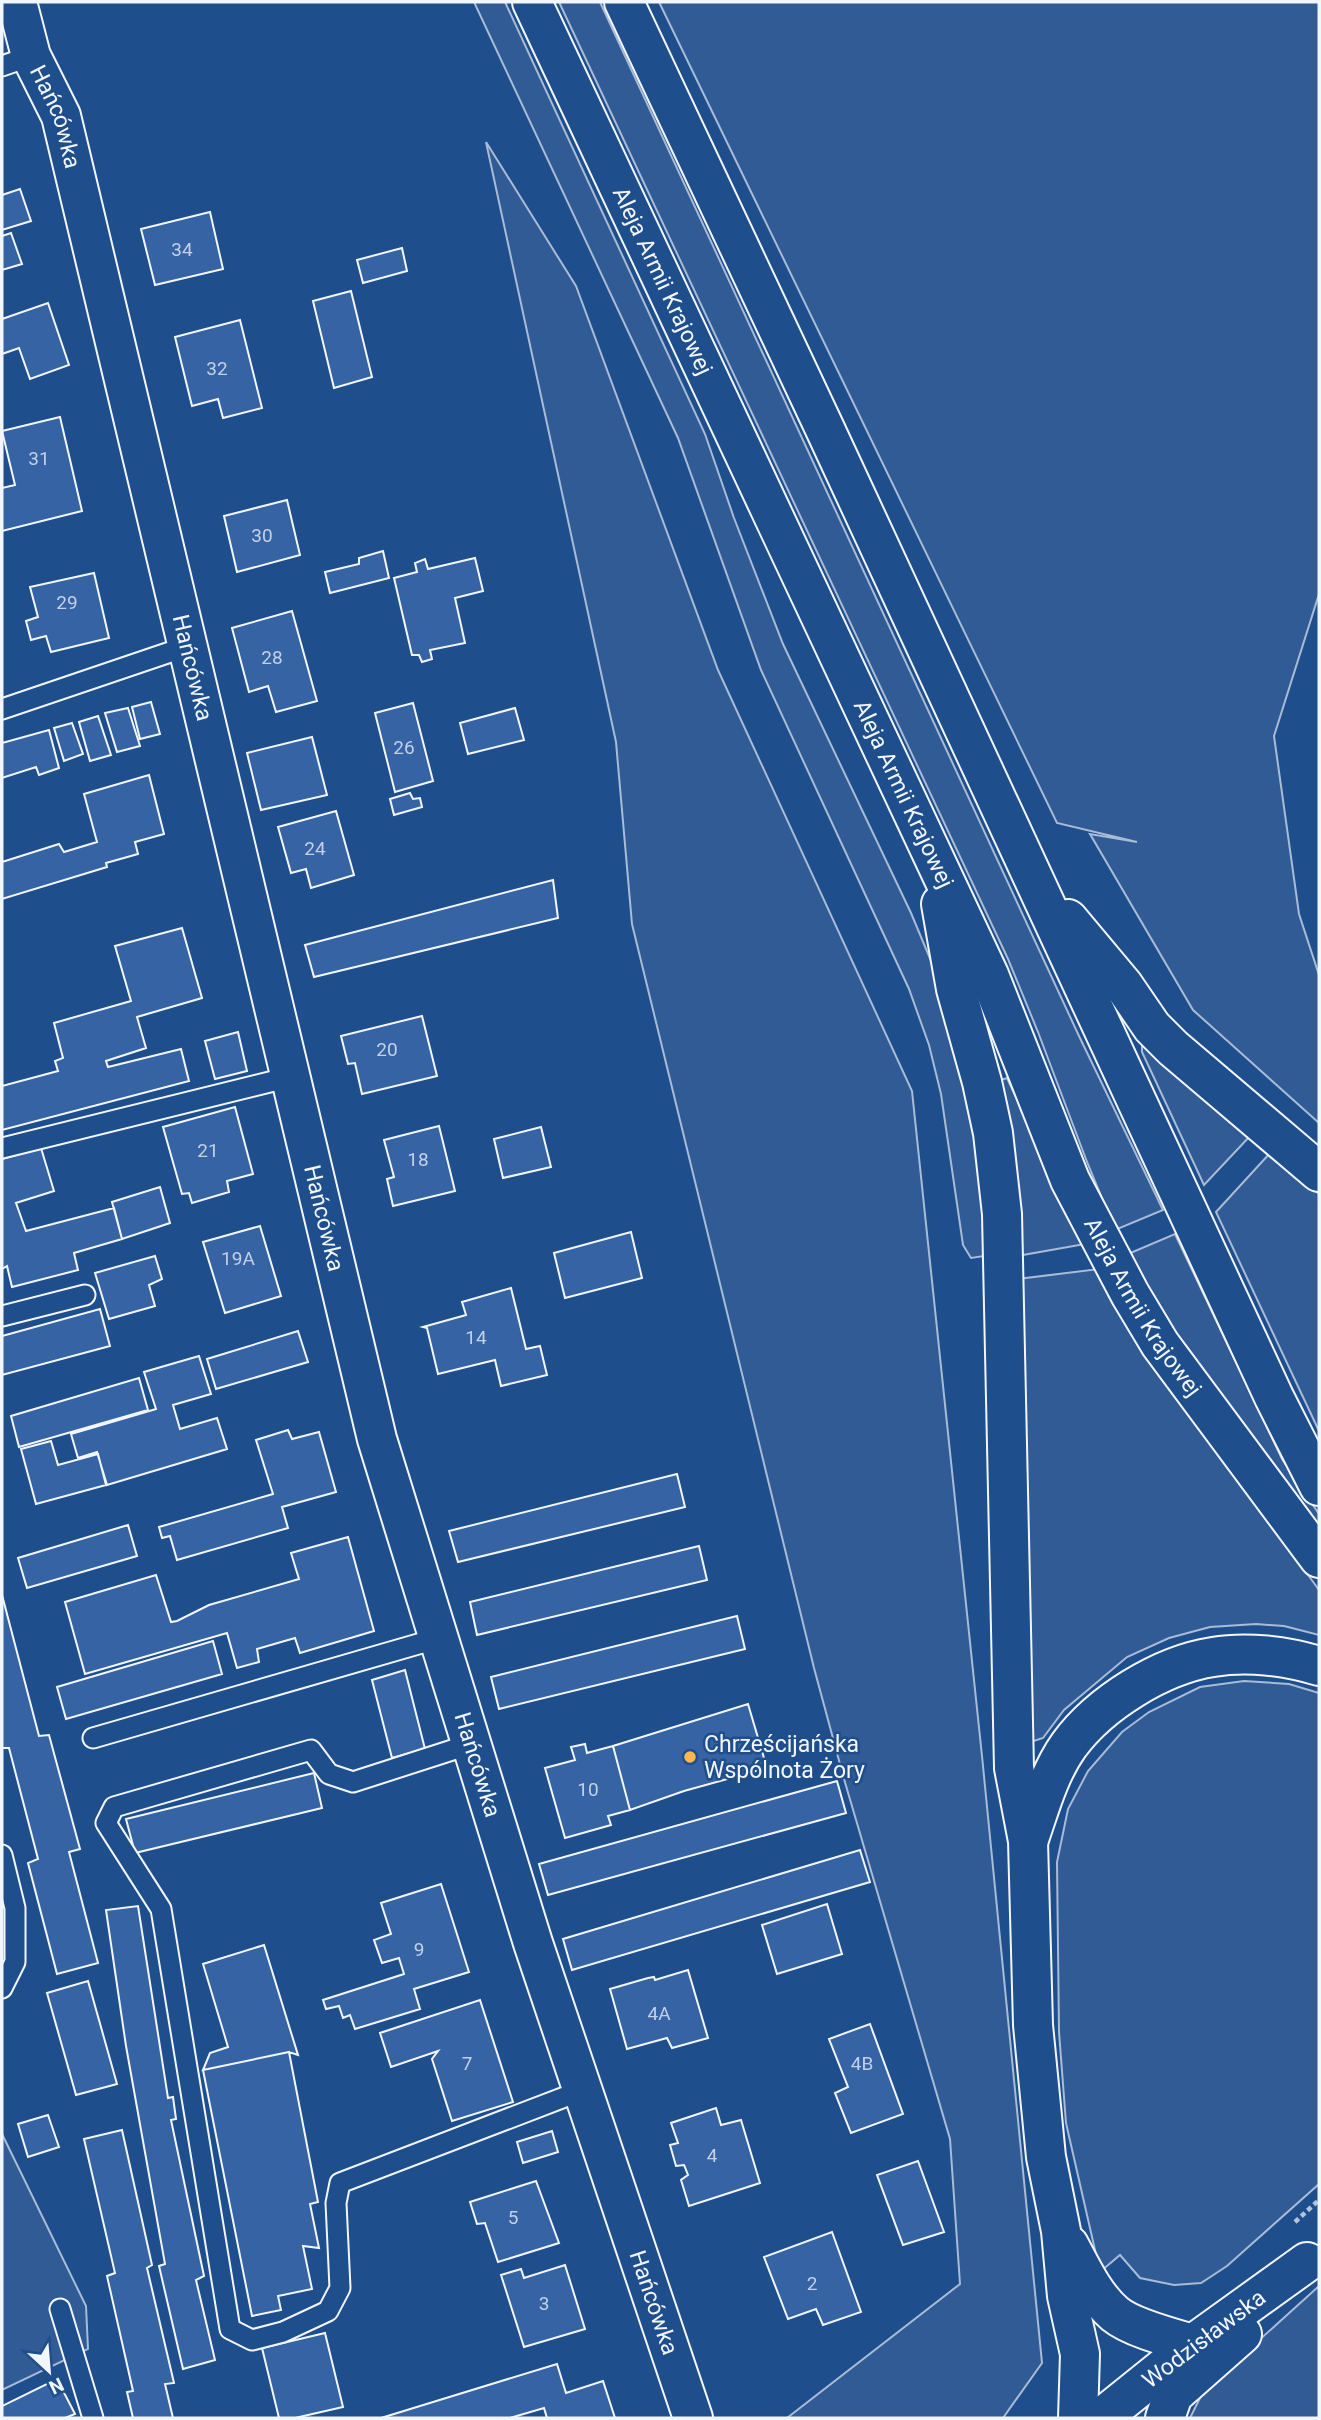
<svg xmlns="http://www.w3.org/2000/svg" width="1321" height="2420" viewBox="0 0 1321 2420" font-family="Roboto,sans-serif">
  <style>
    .built { fill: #305b95; stroke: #a8bbd7; stroke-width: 2 }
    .building { fill: #3563a3; stroke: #f2f6ff; stroke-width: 2 }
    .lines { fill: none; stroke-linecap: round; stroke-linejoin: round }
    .service-casing { stroke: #f2f6ff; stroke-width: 23 }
    .minor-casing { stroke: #f2f6ff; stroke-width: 42 }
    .tertiary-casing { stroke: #f2f6ff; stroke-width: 42 }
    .secondary-casing { stroke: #f2f6ff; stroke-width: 42 }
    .path { stroke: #b3c4dc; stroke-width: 4.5; stroke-dasharray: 5 3.5; stroke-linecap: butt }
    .service { stroke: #1f4e8c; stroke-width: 19 }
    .minor { stroke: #1f4e8c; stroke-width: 38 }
    .tertiary { stroke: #1f4e8c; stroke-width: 38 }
    .secondary { stroke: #1f4e8c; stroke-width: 38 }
    .poi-dot { fill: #ffb74d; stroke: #1f4e8c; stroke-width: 2.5 }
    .labels { text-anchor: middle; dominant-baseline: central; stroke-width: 5; stroke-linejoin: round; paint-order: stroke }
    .number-label { font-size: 19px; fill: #c3d1e8 }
    .street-label { font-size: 23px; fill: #f2f6ff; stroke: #1f4e8c }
    .poi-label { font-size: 23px; fill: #f2f6ff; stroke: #1f4e8c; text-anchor: start }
  </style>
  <rect width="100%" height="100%" fill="#1f4e8c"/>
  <path class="built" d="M474,2H505L705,434L734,518L783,644L911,913L934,968L969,1083L991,1255L971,1258L963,1245L941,1094L929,1045L909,989L761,670L678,438Z
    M559,2H600L1079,1036L1163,1210L1115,1230L1087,1162L1038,1032L1008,959Z
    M659,2H1319V594L1274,736L1299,914L1319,975V1123L1193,1010L1090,834L1137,842L1057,823Z
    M486,142L576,286L718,670L912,1091L982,1756L1042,2363L1003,2418H787L960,2284L950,2139L844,1779L814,1668L632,924L616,742Z
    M1142,1046H1151L1251,1135L1204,1185L1142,1052Z
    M1007,1078L1085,1244L1017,1256L998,1081Z
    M1271,1152L1319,1194V1431L1216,1212Z
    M1175,1234L1282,1459L1319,1514V1531L1164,1316L1128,1254Z
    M1099,1269L1239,1480L1319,1590V1635L1284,1626L1256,1624L1210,1627L1169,1638L1127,1657L1064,1710L1043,1738L1031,1742L1018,1279Z
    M1244,1681L1289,1684L1319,1693V2184L1227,2266L1201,2283L1174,2285L1140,2278L1120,2255L1100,2272L1066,2123L1059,2032L1057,1862L1068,1809L1088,1771L1122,1732L1149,1712L1200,1687Z
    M2,2134L86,2306L88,2349L2,2390Z
    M1319,2286V2418H1190L1204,2390Z"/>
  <path class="building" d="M20,189L31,221L2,230V195Z
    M210,212L223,269L155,285L141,229Z
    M11,233L22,264L2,270V236Z
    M402,248L407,271L363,283L357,260Z
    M351,291L372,377L334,388L313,301Z
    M48,303L69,365L30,379L19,348L2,354V319Z
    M240,320L262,408L223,418L218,399L192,406L175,337Z
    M60,417L82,511L2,531V488L15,485L2,431Z
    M287,500L300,555L237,572L224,516Z
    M383,551L389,578L330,593L325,572L359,564V558Z
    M475,558L483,591L455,598L465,643L430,650L432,659L422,662L419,655H412L394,578L417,572L415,563L425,559L428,569Z
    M94,573L109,638L51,652L46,636L31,640L26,621L38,617L30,587Z
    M292,611L317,701L276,712L268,686L249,692L232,628Z
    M151,702L160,734L140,739L132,707Z
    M413,703L433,781L395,792L375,713Z
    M128,708L140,746L117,752L105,713Z
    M515,708L524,740L468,754L460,723Z
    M98,716L111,755L90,761L79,722Z
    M72,723L83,754L64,761L54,728Z
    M49,730L59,768L39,775L36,767L2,778V743Z
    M312,737L327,795L261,810L247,753Z
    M149,775L164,834L135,842L138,854L106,863L107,867L2,899V862L59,844L64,852L97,842L84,794Z
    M410,793L413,799L420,798L422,807L394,815L390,799Z
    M336,811L354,875L311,888L306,869L291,873L278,827Z
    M553,880L558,918L314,977L305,945Z
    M182,928L202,998L137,1017L146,1048L106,1061L108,1067L181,1049L189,1081L2,1130V1086L58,1071L55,1061L63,1058L54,1023L131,1001L115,946Z
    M422,1016L437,1076L362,1094L355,1063L348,1064L341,1036Z
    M238,1032L247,1071L215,1079L205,1041Z
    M235,1107L253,1174L227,1181L229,1192L192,1203L189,1193L182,1194L163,1127Z
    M439,1126L455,1191L393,1206L387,1179L394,1177L384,1140Z
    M541,1127L551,1167L503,1178L494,1139Z
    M41,1148L54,1191L16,1203L26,1231L114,1208L122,1239L74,1253L78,1270L12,1287L7,1266L2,1269V1159Z
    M160,1187L170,1223L122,1239L112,1202Z
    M260,1226L281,1296L225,1313L203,1242Z
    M631,1232L642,1278L565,1298L554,1253Z
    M155,1256L162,1279L149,1285L155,1306L109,1319L95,1273Z
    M511,1288L526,1349L540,1346L547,1375L501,1386L495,1360L438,1374L427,1328L423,1327L466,1315L462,1302Z
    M100,1309L110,1346L2,1375V1336Z
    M298,1331L308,1362L216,1389L207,1359Z
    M199,1356L211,1394L173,1405L180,1429L217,1418L227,1449L107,1485L97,1452L78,1458L71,1434L156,1409L144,1372Z
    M139,1378L148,1410L19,1447L11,1416Z
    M288,1430L292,1439L319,1432L336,1492L282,1507L288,1528L177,1560L170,1536L162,1538L159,1527L273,1494L256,1440Z
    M51,1441L58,1465L98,1454L106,1485L36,1504L21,1449Z
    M677,1474L685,1507L458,1562L449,1531Z
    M128,1525L137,1556L27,1588L18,1558Z
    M348,1537L374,1631L300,1653L295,1638L257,1649L259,1662L237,1668L227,1633L85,1674L65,1602L156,1575L171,1622L177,1621L209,1605L299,1579L291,1553Z
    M699,1546L707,1580L477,1635L470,1602Z
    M2,1595L39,1736L49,1735L80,1849L69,1852L98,1963L57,1974L28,1863L38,1859L9,1748H2Z
    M737,1616L745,1649L499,1709L491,1677Z
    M213,1641L222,1674L66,1719L57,1687Z
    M405,1670L425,1749L392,1758L372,1680Z
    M748,1704L767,1768L684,1791L630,1810L613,1746Z
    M585,1744L587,1753L613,1746L630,1810L608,1816L611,1825L565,1838L545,1768L575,1760L571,1747Z
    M314,1773L322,1808L135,1853L126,1819Z
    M837,1781L846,1813L548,1895L539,1864Z
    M860,1850L870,1882L572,1970L563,1939Z
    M441,1884L469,1972L414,1989L420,2009L355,2029L350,2015L343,2018L339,2006L326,2009L323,2000L404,1974L399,1958L382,1963L374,1940L391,1934L381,1903Z
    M827,1904L842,1954L777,1974L762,1925Z
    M138,1906L168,2098L173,2097L176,2119L171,2120L204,2276L196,2280L215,2360L183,2369L159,2266L165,2264L126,2046L106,1910Z
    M264,1945L298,2055L289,2052L203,2070L210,2053L228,2047L203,1964Z
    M688,1970L708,2038L672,2048L667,2038L627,2049L610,1989L648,1978L654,1977L655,1980Z
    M88,1981L117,2084L76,2095L47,1993Z
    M480,2000L513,2102L452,2121L432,2059L438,2051L391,2067L380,2033Z
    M870,2024L903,2114L851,2133L835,2093L848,2087L829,2039Z
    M289,2052L318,2202L310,2204L319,2248L303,2246L312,2289L278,2296L281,2310L252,2316L203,2070Z
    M716,2108L721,2125L741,2120L760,2183L689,2206L681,2180L688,2175L684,2165L676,2166L670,2145L678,2143L671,2123Z
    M48,2115L59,2147L28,2157L18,2124Z
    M122,2130L152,2265L147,2268L174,2383L165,2384L173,2418H133L127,2392L133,2391L107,2276L115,2273L84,2139Z
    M552,2131L558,2152L523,2163L517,2142Z
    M918,2161L944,2232L903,2245L877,2175Z
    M536,2181L559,2243L498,2262L485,2223L477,2224L470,2202Z
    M832,2232L861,2312L823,2325L816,2309L788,2319L764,2257Z
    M565,2265L585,2329L524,2347L501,2275L521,2269L524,2278Z
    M325,2333L343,2407L295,2418H279L262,2348Z
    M557,2364L566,2393L603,2381L615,2418H547L544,2408L510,2418H381Z
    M57,2379L75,2414L65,2418H2V2406Z"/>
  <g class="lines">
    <defs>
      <path id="service" d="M2,66L31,56
        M2,709L188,646
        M2,1148L290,1077
        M2,1316L85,1295
        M93,1738L439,1638
        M471,1744L353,1782L329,1774L311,1750L114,1807L106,1823L161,1909L230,2329L252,2340L283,2332L328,2311L340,2288L336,2203L340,2183L583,2090
        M2,1855L15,1908V1962L2,1988
        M60,2309L93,2418"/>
      <g id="minor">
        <path id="s1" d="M17,2L31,56L61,116L377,1439L533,1943L693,2418"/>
      </g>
      <path id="tertiary" d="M1101,2418L1193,2344"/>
      <g id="secondary">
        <path id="s2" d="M532,2L989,975L1070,1180L1130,1294L1160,1344L1319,1558"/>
        <path d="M624,2L825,429L1274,1397L1319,1486"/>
        <path d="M941,904L956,989L982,1082L993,1133L1002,1214L1014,1768L1028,1841L1033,2025L1046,2157L1061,2231L1067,2296L1080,2354L1078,2418"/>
        <path d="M1068,919L1124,986L1152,1027L1173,1048L1319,1172"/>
        <path d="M1029,1839C1040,1807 1049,1773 1069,1745C1100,1703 1161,1665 1213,1657C1247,1651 1286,1656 1319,1666"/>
        <path d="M1069,2245C1082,2269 1094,2296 1115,2314C1132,2328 1172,2338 1193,2344L1307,2262"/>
        <path d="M1165,2418L1173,2395L1242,2334"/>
      </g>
    </defs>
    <use href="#service" class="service-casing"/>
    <use href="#minor" class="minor-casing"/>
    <use href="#tertiary" class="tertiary-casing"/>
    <use href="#secondary" class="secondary-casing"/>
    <path class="path" d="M1295,2222L1319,2200"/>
    <use href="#service" class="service"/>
    <use href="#minor" class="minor"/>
    <use href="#tertiary" class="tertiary"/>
    <use href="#secondary" class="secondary"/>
  </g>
  <circle class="poi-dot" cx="690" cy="1757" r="7"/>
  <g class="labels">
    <g class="number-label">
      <text x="182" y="249">34</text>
      <text x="217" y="368">32</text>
      <text x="39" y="458">31</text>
      <text x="262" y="535">30</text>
      <text x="67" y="602">29</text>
      <text x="272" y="657">28</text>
      <text x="404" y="747">26</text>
      <text x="315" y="848">24</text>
      <text x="387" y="1049">20</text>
      <text x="208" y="1150">21</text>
      <text x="418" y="1159">18</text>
      <text x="238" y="1258">19A</text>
      <text x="476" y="1337">14</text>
      <text x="588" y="1789">10</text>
      <text x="419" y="1949">9</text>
      <text x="659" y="2013">4A</text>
      <text x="467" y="2063">7</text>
      <text x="862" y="2063">4B</text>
      <text x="712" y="2155">4</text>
      <text x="513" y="2217">5</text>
      <text x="812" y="2283">2</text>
      <text x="544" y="2303">3</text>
    </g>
    <g class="street-label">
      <text stroke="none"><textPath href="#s1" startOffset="122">Hańcówka</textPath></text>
      <text stroke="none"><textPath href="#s2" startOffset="308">Aleja Armii Krajowej</textPath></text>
      <text stroke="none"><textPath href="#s1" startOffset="690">Hańcówka</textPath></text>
      <text stroke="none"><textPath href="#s2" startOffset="875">Aleja Armii Krajowej</textPath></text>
      <text stroke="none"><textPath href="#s1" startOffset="1256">Hańcówka</textPath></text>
      <text stroke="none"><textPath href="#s2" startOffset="1442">Aleja Armii Krajowej</textPath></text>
      <text stroke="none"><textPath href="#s1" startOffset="1824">Hańcówka</textPath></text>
      <text stroke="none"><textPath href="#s1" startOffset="2390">Hańcówka</textPath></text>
      <text transform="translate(1204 2339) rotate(-37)">Wodzisławska</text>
    </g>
    <g class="poi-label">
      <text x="704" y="1744">Chrześcijańska<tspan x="704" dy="26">Wspólnota Żory</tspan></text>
    </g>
  </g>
  <rect width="1321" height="2420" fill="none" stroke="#f2f6ff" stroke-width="7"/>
  <g transform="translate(49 2371) rotate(154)" stroke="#1f4e8c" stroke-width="5" paint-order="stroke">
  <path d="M0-5L12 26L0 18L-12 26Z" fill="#f2f6ff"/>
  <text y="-10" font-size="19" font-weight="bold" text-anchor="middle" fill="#f2f6ff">N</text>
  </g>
</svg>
